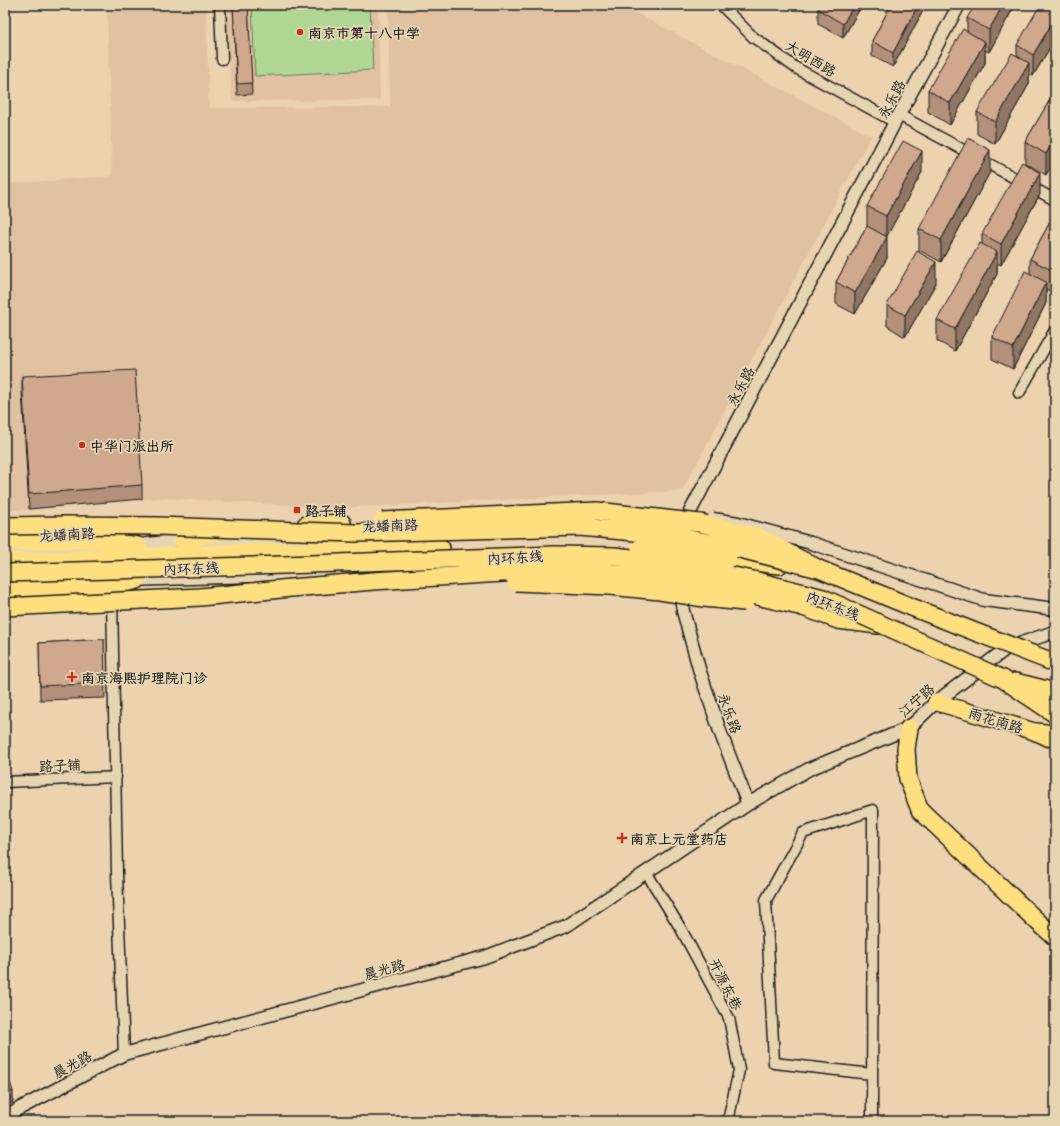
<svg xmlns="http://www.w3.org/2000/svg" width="1060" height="1126" viewBox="0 0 1060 1126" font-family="'Playpen Sans','LXGW WenKai TC',sans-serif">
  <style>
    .built { fill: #e0c2a3 }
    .green { fill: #b0d894; stroke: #667a58 }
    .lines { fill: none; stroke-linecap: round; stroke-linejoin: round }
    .minor-casing { stroke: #1c1c1c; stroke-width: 13 }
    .tertiary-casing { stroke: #1c1c1c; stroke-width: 15 }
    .primary-casing { stroke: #1c1c1c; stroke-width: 19 }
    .trunk-casing { stroke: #1c1c1c; stroke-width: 20 }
    .minor { stroke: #e7d5b2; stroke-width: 10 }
    .tertiary { stroke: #e7d5b2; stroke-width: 12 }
    .primary { stroke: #fedf80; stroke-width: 16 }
    .trunk { stroke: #fedf80; stroke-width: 17 }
    .tertiary-bridge-casing { stroke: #1c1c1c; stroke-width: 15; stroke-linecap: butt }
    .trunk-bridge-casing { stroke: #1c1c1c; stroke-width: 20; stroke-linecap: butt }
    .tertiary-bridge { stroke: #e7d5b2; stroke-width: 12 }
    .trunk-bridge { stroke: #fedf80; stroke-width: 17 }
    .wall { fill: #b2907a; stroke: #1c1c1c }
    .shaded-wall { fill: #917663; stroke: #1c1c1c }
    .building { fill: #cfa88e; stroke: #1c1c1c }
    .poi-dot { fill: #c8321e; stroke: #e7d5b2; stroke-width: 1.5 }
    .labels { text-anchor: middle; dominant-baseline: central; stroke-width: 3.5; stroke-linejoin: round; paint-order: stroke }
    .poi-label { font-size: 14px; font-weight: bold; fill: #1c1c1c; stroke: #e7d5b2; text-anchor: start }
    .street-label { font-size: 14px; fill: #1c1c1c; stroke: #e7d5b2 }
  </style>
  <rect width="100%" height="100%" fill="#edd2b0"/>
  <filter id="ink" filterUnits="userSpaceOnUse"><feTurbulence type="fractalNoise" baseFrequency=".025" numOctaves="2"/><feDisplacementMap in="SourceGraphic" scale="8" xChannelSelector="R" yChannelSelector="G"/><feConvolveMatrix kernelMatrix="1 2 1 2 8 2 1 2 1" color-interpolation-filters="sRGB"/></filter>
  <g filter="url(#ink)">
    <path class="built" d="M107,5H206L209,108L390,107L388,5H635L636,13L871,136L682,491L339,508L159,498L5,511V184L112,176Z
      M220,5H378L380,100L232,101L229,59H222Z"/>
    <path class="green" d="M252,5H370L373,70L255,76Z"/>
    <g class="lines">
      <defs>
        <path id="minor" d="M220,5L222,59
          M721,5L753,37L796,68L895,122
          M899,115L1055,200
          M1019,393L1055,330
          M112,597L117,873L124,1054
          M5,782L116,777
          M646,872L681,929L729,1018L739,1070L728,1121
          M872,1074L774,1063L766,900L803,833L873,810L872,1121"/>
        <path id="tertiary" d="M685,528L690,512L895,122L959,5
          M131,546L182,540L335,542L362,541
          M5,552L107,547
          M130,580L404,571
          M680,588L683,611L700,672L721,734L748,804
          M5,1116L124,1054L485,957L566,926L748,804L809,769L909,728L936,702L1007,648L1051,633L1055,632"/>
        <path id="primary" d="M936,702L1036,732L1049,738"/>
        <path id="trunk" d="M306,525L342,523
          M182,540L222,531
          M5,542L88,539L138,546
          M728,559L779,565
          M5,562L231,553L441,548
          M5,589L70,587H112L137,580
          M803,607L838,620L878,625
          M1003,679L1055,714
          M1015,682L1055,692
          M909,728L906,749L908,779L920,810L1038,922L1055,937
          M1036,732L1055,734"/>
      </defs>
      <use href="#minor" class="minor-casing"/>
      <use href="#tertiary" class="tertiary-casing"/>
      <use href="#primary" class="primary-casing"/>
      <use href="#trunk" class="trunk-casing"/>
      <use href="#minor" class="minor"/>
      <use href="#tertiary" class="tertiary"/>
      <use href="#primary" class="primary"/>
      <use href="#trunk" class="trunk"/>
      <defs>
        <path id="tertiary-bridge" d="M713,519L738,523L811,543L984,600L1055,609"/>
        <path id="trunk-bridge" d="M382,521L597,511L700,523L758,537L819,569L914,608L1055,663
          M5,526L68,525L158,526L355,533L580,527L668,535L732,547L819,569
          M640,548L728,559
          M5,573L284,565L555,555L614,556L666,562L753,580L823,598L1003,679
          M516,582L610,586L660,591L704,598L745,602
          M5,607L200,597L291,588L373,581L535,571H589L661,578L707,584L803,607"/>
      </defs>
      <use href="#tertiary-bridge" class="tertiary-bridge-casing"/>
      <use href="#trunk-bridge" class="trunk-bridge-casing"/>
      <use href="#tertiary-bridge" class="tertiary-bridge"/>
      <use href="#trunk-bridge" class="trunk-bridge"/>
    </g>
    <path class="wall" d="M233,5H248L252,94L237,95Z
      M862,5L843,38L818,24V9Z
      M891,5H926L893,67L872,56V41Z
      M1015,5L989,52L985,50V63L950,125L928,112V90L967,32V18Z
      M1055,5V39L1033,76L1029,74V84L995,144L977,134V112L1017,56V45Z
      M1055,91L1046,175L1025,163V142Z
      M922,172L886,237L887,258L855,314L836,304V282L867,226V206Z
      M990,172L941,262L919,250V229Z
      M1040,194L1001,265L997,263V274L955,351L937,341V320L982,244V234Z
      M1055,213L1053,293L1046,289V303L1013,369L992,359V337L1030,274V259Z
      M936,283L905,337L887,326V305Z
      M22,376L142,485V499L29,509L22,391Z
      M104,639L105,698L40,700L39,643Z"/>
    <path class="shaded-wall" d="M854,5H862L843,38V24Z
      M918,5H926L893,67V53Z
      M1003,5H1015L989,52V30Z
      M1055,18V39L1033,76V55Z
      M985,42V63L950,125V103Z
      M1029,63V84L995,144V122Z
      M1055,138V160L1046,175V154Z
      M990,150V172L941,262V240Z
      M922,151V172L886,238V216Z
      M1040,173V194L1001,265V244Z
      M887,237V258L855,314V293Z
      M997,252V274L955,351V329Z
      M936,262V283L905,337V315Z
      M1055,267V288L1053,293V271Z
      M1046,282V303L1013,369V348Z
      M13,1091V1106L5,1108V1094Z"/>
    <path class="building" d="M233,5H248L252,83L237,84Z
      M821,5H854L843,24L818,9Z
      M891,5H918L893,53L872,41Z
      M975,5H1003L989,30L967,18Z
      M1040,5H1055V18L1033,55L1017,45Z
      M963,29L985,42L950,103L928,90Z
      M1012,53L1029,63L995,122L977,112Z
      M1055,91V138L1046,154L1025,142Z
      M968,138L990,150L941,240L919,229Z
      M903,141L922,151L886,216L867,206Z
      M1022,162L1040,173L1001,244L982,234Z
      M1055,213V267L1053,271L1030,259Z
      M867,226L887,237L855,293L836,282Z
      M980,243L997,252L955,329L937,320Z
      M917,251L936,262L905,315L887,305Z
      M1025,271L1046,282L1013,348L992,337Z
      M135,370L142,485L29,494L22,376Z
      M104,639L105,683L40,686L39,643Z
      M5,1068L13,1091L5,1094Z"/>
  </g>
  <g class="poi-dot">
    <circle cx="300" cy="32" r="4"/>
    <circle cx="82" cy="445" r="4"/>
    <rect x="293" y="506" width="8" height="8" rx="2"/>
    <path d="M70 671h4v4h4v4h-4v4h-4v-4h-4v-4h4z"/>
    <path d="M620 832h4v4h4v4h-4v4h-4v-4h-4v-4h4z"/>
  </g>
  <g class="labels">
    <g class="poi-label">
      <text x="308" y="32">南京市第十八中学</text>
      <text x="90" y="445">中华门派出所</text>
      <text x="305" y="510">路子铺</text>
      <text x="81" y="677">南京海熙护理院门诊</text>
      <text x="630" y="838">南京上元堂药店</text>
    </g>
    <g class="street-label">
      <text transform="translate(811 58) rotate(31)">大明西路</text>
      <text transform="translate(891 99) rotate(-62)">永乐路</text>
      <text transform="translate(740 386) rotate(-62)">永乐路</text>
      <text transform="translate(390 525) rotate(-2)">龙蟠南路</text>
      <text transform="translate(67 534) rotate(-3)">龙蟠南路</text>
      <text transform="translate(515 557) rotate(-3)">内环东线</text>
      <text transform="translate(191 568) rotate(-2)">内环东线</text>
      <text transform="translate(833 605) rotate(21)">内环东线</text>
      <text transform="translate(916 700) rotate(-41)">江宁路</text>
      <text transform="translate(730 713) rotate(70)">永乐路</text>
      <text transform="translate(996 720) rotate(17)">雨花南路</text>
      <text transform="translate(60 765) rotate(-3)">路子铺</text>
      <text transform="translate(384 969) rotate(-15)">晨光路</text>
      <text transform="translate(726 984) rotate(63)">开源东巷</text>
      <text transform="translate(72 1064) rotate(-28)">晨光路</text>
    </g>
  </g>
  <rect width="1060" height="1126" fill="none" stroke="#e7d5b2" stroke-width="20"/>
  <rect x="10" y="10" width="1040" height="1106" fill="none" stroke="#1c1c1c" stroke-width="1.5" filter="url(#ink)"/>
</svg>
